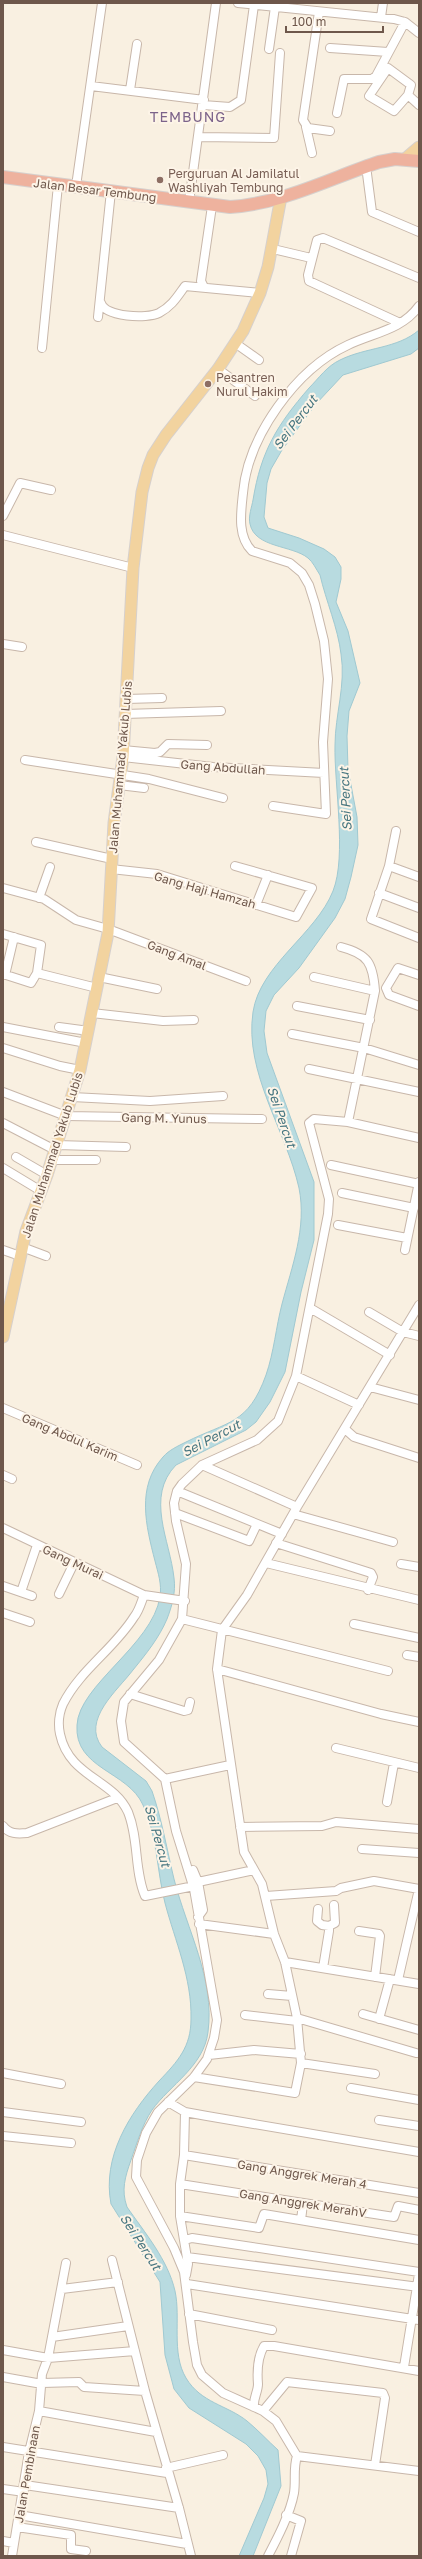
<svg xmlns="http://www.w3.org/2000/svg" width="422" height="2559" viewBox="0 0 422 2559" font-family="'Golos Text',sans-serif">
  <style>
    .water { fill: #b8dbe0; stroke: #a0c9d1 }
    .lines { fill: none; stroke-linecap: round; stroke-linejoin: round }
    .minor-casing { stroke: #c8b7aa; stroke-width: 10 }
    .major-casing { stroke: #d6d0cd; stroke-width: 13 }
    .highway-casing { stroke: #d6d0cd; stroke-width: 14 }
    .minor { stroke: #fff; stroke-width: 8 }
    .major { stroke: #f2d39f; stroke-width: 11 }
    .highway { stroke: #eeb29e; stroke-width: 12 }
    .education-dot { fill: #8d6e63; stroke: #fdf4e7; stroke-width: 1.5 }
    .labels { text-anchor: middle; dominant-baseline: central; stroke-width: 4; stroke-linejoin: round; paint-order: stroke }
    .education-label { font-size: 12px; fill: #785e54; stroke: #fdf4e7; text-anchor: start }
    .street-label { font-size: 12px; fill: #6e574b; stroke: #fdf4e7 }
    .water-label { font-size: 13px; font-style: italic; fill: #477680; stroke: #fdf4e7 }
    .quarter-label { font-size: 14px; letter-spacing: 1px; fill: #7c638a; stroke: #fdf4e7 }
  </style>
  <rect width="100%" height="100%" fill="#f9f0e1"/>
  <path class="water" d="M419,330V348L411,354L343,375L315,405L282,450L271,469L267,483L264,517L268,528L299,538L324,549L335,557L341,567V579L336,602L348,631L360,683L349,711L347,736L348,769L357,817L358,845L351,877L345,899L335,918L299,968L274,995L266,1011L264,1031L267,1053L314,1182V1240L301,1292L285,1372L270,1402L256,1422L246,1430L176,1465C145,1497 170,1540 174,1578C176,1592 172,1606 167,1619C159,1638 146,1654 133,1670C118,1690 81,1720 102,1747L146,1781L152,1791C162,1820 167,1850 174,1879C187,1930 215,1979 208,2032C204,2066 170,2085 152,2110C142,2125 137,2143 131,2160C125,2177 121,2190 127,2207C145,2233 168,2260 175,2291C181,2318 171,2353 186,2378C201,2403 227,2405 247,2421C258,2430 268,2441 278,2450L281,2486L253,2556H239L264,2498L268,2484L266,2470L258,2456L246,2444L189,2408L174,2389L165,2355L160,2282L111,2204C102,2157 129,2114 159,2081C178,2061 191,2047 191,2019C192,1978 175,1941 165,1903C157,1872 157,1834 143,1805C128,1771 74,1769 77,1725C79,1685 152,1645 160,1597C162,1584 158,1573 155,1561C146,1526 136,1487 163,1457C169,1450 178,1446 186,1442C228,1421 248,1425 266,1375C274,1352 276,1327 282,1304C292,1266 307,1228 299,1188C286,1130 244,1073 253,1012C260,965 316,934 333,891C347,856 334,784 335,745C335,715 346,685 341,654C338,628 326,601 320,575C316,569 313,562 308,558C292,545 255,548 250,524C248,517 252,506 253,500C261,451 277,425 309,388C319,378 327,366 340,360C366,347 397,349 419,330Z"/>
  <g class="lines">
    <defs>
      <path id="minor" d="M238,3L394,19L405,22L419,33
        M319,12L303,120L308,128L330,131
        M381,17L383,3
        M330,48L388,52
        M269,49L275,7
        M388,68L411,85L408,95L394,111L369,96Z
        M91,86L204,100
        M130,90L137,44
        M408,95L419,105
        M203,105L230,107L241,100L254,5
        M337,113L344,79H372L376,76L405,22
        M306,127L312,153
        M199,137L274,138L280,53
        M366,166L372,212L419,232
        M76,186L102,3
        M189,202L216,3
        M273,249L311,258
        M204,287L201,281L212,206
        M101,303C105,317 147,319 159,313C172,306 177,297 185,286L260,293
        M98,317L111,191
        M400,323L309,281L308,275L317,240L323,238L419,278
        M235,343L259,360
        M42,348L58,185
        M218,369L255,396
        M3,516L20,483L51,490
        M3,535L133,568
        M3,644L22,647
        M126,699L162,698
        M125,714L221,711
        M123,750L155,753L160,752L168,744L207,745
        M123,757L213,767L324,773
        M25,760L149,779L223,798
        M119,785L144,788
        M273,806L326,814L323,742L328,679L324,641L315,604L309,585L302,573L290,563L252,551C237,536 241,512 243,493C248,436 296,369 348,345C373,333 402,330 419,306
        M396,831L389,866L371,919L419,938
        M36,842L112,859
        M389,866L419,877
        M111,869L157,874L296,917L312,888L235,866
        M3,888L44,899L76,920L108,929L246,981
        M379,893L419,908
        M39,898L50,867
        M256,905L268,875
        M3,934L41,945L37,973L97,988
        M341,947C368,954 373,963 375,991L348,1122
        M3,974L31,983L37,973
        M5,975L14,937
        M419,975L398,968L386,988L389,995L419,1006
        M99,977L157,989
        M314,977L375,991
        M297,1006L370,1020
        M92,1013L163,1021L194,1020
        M3,1027L86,1043
        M59,1027L89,1031
        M292,1034L364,1048L419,1065
        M3,1048L60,1066L80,1070
        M309,1069L419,1092
        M3,1092L66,1116L262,1119
        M72,1097L150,1101L223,1096
        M3,1123L55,1150
        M57,1145L126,1147
        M16,1157L47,1175
        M52,1160H96
        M331,1165L419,1184
        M3,1168L41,1191
        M342,1193L414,1208
        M338,1225L407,1238
        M22,1247L46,1256
        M3,1250L20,1256
        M405,1250L419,1182
        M310,1308L390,1355
        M369,1312L403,1332L419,1336
        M296,1376L359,1405
        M370,1387L419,1400
        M3,1408L137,1465
        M345,1429L354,1437L419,1458
        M202,1465L297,1507
        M3,1475L12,1479
        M177,1491L282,1534
        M175,1513L249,1541L257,1524
        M293,1514L393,1542
        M3,1528L144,1595L185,1601
        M276,1543L371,1573L373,1577L368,1590
        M266,1563L419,1600
        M401,1564L419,1567
        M3,1586L32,1596
        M21,1592L37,1545
        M59,1594L74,1563
        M144,1595C141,1603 139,1611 134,1617C114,1649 80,1670 63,1704C59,1713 58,1725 60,1734C69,1777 113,1779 128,1812C139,1839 134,1870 145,1896L194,1886
        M3,1613L30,1622
        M182,1619L388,1671
        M354,1624L419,1638
        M407,1655L419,1657
        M217,1669L381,1714L419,1722
        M130,1694L184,1711L188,1710L190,1702
        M336,1748L419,1768
        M165,1779L230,1765
        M387,1802L394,1763
        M3,1826C9,1834 17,1834 27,1833L117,1798
        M240,1827L322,1826L336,1822L419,1829
        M362,1849L419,1853
        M193,1870L198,1882L203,1910L198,1917
        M198,1882L254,1870
        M266,1896L336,1891L341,1888L374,1881L419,1889
        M318,1909L317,1921L322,1925L329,1926V1931L323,1968
        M199,1924L274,1934
        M329,1926L335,1923L334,1905
        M359,1931L379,1934L380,1936L375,1977
        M285,1962L419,1984
        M398,1980L419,1889
        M268,1994L292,1996
        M363,2014L419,2030
        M245,2015L297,2021
        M297,2018L416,2053
        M379,2019L390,1979
        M209,2055L254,2050L301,2054
        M301,2063L375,2074
        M3,2073L61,2084
        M194,2077L295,2093L301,2063L297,2018L285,1962L274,1934L262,1884L244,1852L217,1669L222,1630L247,1595L297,1507L419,1305
        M351,2088L419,2100
        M168,2102L185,2112L207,2116L419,2152
        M3,2112L81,2122
        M185,2112L184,2155L180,2184V2216L188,2264L186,2275
        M379,2120L419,2126
        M3,2136L71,2143
        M184,2155L419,2193
        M180,2184L394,2217L398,2206L419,2210
        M180,2216L259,2228L264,2214L419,2240
        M301,2220L303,2204
        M185,2240L192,2238L419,2272
        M187,2257L419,2287
        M112,2260L145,2391L179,2508L191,2556
        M187,2284L419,2320
        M62,2289L118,2282
        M189,2314L272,2330
        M52,2337L128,2326
        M3,2350L48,2358L135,2351
        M404,2367L419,2274
        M3,2377L42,2384
        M42,2383L79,2382L84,2387L145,2391
        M254,2407C253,2398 258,2392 258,2384C257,2372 257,2358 264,2346H274L419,2371
        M39,2411L156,2432
        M263,2411L287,2382L383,2393L385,2398L375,2465
        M3,2447L167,2473
        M297,2456L276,2421L263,2411L223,2393L202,2375L197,2365L193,2342L184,2272L174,2248L136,2177L137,2160L146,2133L158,2112L194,2077L207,2059L214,2038L217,2020L194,1889L176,1831L165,1779L124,1742L121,1721L124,1702L159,1660L182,1619L186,1564L176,1521L174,1503L177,1491L182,1484L202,1465L257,1440L278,1421L296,1376L328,1214L329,1199L309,1123L314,1119L348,1122L419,1138
        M166,2468L223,2455
        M25,2485L179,2508
        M3,2489L24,2492
        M19,2515L187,2544
        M286,2515L301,2521L291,2556
        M17,2527L71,2535V2549L86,2551
        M3,2541L14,2543
        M12,2556L29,2452L39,2411L42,2374L48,2358L66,2263
        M268,2556C278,2537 290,2514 294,2493C296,2480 293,2469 297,2456L419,2471"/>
      <path id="major" d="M405,159L419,147
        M3,1337L26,1231L47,1175L80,1070L108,933L114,823L123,757L133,568L142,492L148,468L153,455L166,435L218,369L243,331L260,293L268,267L281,197"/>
      <path id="highway" d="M3,177L230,207C281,204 331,178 379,162L395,159L419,161"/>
    </defs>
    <use href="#minor" class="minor-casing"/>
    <use href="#major" class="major-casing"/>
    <use href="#highway" class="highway-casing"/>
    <use href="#minor" class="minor"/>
    <use href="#major" class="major"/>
    <use href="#highway" class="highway"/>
  </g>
  <g class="education-dot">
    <circle cx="160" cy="180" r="4"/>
    <circle cx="208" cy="384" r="4"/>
  </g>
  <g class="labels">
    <g class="education-label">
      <text x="168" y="173">Perguruan Al Jamilatul<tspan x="168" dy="14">Washliyah Tembung</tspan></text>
      <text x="216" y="377">Pesantren<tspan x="216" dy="14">Nurul Hakim</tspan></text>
    </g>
    <g class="street-label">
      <text transform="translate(95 190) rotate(7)">Jalan Besar Tembung</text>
      <text transform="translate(120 767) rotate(-85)">Jalan Muhammad Yakub Lubis</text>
      <text transform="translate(223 767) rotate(4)">Gang Abdullah</text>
      <text transform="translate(205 890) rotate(16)">Gang Haji Hamzah</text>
      <text transform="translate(177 955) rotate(21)">Gang Amal</text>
      <text transform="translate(164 1118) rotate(1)">Gang M. Yunus</text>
      <text transform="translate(52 1155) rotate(-72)">Jalan Muhammad Yakub Lubis</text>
      <text transform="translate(70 1437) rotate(23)">Gang Abdul Karim</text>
      <text transform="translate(73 1562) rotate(25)">Gang Murai</text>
      <text transform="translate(302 2174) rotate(9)">Gang Anggrek Merah 4</text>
      <text transform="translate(303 2203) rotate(9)">Gang Anggrek MerahV</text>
      <text transform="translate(27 2474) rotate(-80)">Jalan Pembinaan</text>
    </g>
    <g class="water-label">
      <text transform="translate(295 422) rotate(-53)">Sei Percut</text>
      <text transform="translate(345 799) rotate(-93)">Sei Percut</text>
      <text transform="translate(282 1117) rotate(71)">Sei Percut</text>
      <text transform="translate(211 1438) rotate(-28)">Sei Percut</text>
      <text transform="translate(158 1836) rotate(74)">Sei Percut</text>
      <text transform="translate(141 2242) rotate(57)">Sei Percut</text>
    </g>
    <g class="quarter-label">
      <text x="188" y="116">TEMBUNG</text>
    </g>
  </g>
  <rect width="422" height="2559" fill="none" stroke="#6e574b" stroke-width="8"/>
  <path d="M286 26v6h97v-6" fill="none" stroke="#6e574b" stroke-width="2"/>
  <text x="292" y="26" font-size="12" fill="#6e574b" stroke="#fdf4e7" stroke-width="3" paint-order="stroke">100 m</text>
</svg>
